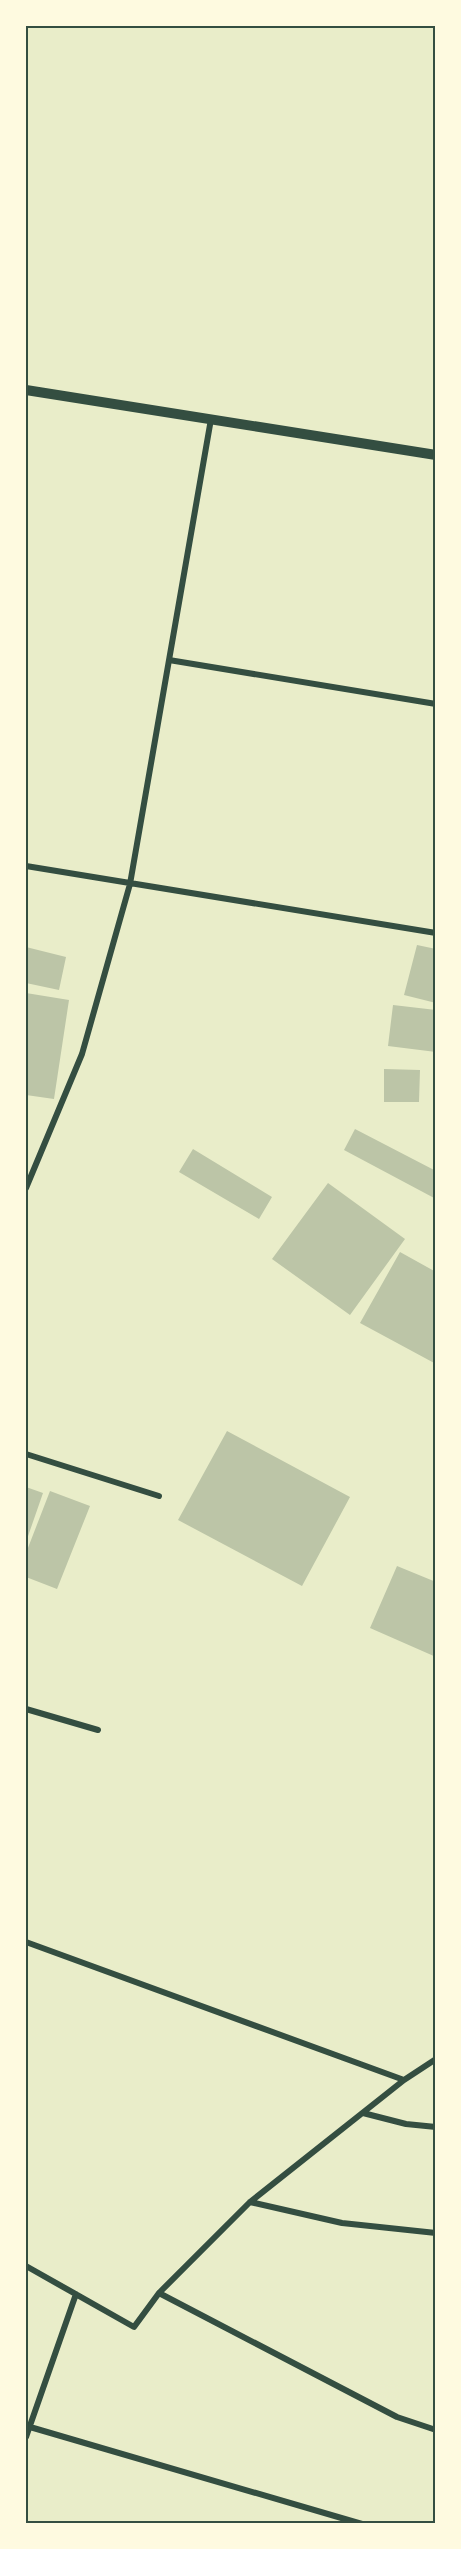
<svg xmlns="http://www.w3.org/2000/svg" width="461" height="2549" viewBox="0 0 461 2549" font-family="'Work Sans',sans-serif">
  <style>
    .building { fill: #bcc5a7 }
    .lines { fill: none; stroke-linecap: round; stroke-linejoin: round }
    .minor { stroke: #344e41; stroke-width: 6 }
    .tertiary { stroke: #344e41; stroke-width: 10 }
    .neatline { fill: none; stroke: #344e41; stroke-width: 2 }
  </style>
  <rect width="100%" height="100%" fill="#e9edc9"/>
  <path class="building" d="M417,945L436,949V1003L404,995Z
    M26,947L66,957L59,990L26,983Z
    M26,993L69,1000L54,1099L26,1095Z
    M393,1005L436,1010V1052L388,1046Z
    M384,1069L420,1070L419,1102H384Z
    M355,1129L436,1171V1199L344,1150Z
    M193,1149L272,1197L259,1219L179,1172Z
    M328,1183L405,1239L350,1315L272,1259Z
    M400,1252L436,1272V1364L360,1323Z
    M227,1431L350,1497L302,1586L178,1520Z
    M26,1487L43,1493L26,1542Z
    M50,1491L90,1506L57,1589L26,1577V1553Z
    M397,1566L436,1582V1657L370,1628Z"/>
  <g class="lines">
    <path class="minor" d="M169,660L436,704
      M26,866L436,933
      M26,1188L82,1054L130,884L211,419
      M26,1454L159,1496
      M26,1709L98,1730
      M26,1942L404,2080
      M363,2113L406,2124L436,2127
      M250,2202L342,2223L436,2233
      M26,2266L134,2327L159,2293L250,2202L404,2080L436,2059
      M159,2293L397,2417L436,2430
      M30,2427L362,2524
      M26,2437L76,2294"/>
    <path class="tertiary" d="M26,390L436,455"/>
  </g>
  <rect width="461" height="2549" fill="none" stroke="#fefae0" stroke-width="54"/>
  <rect x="27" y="27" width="407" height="2495" class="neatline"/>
</svg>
